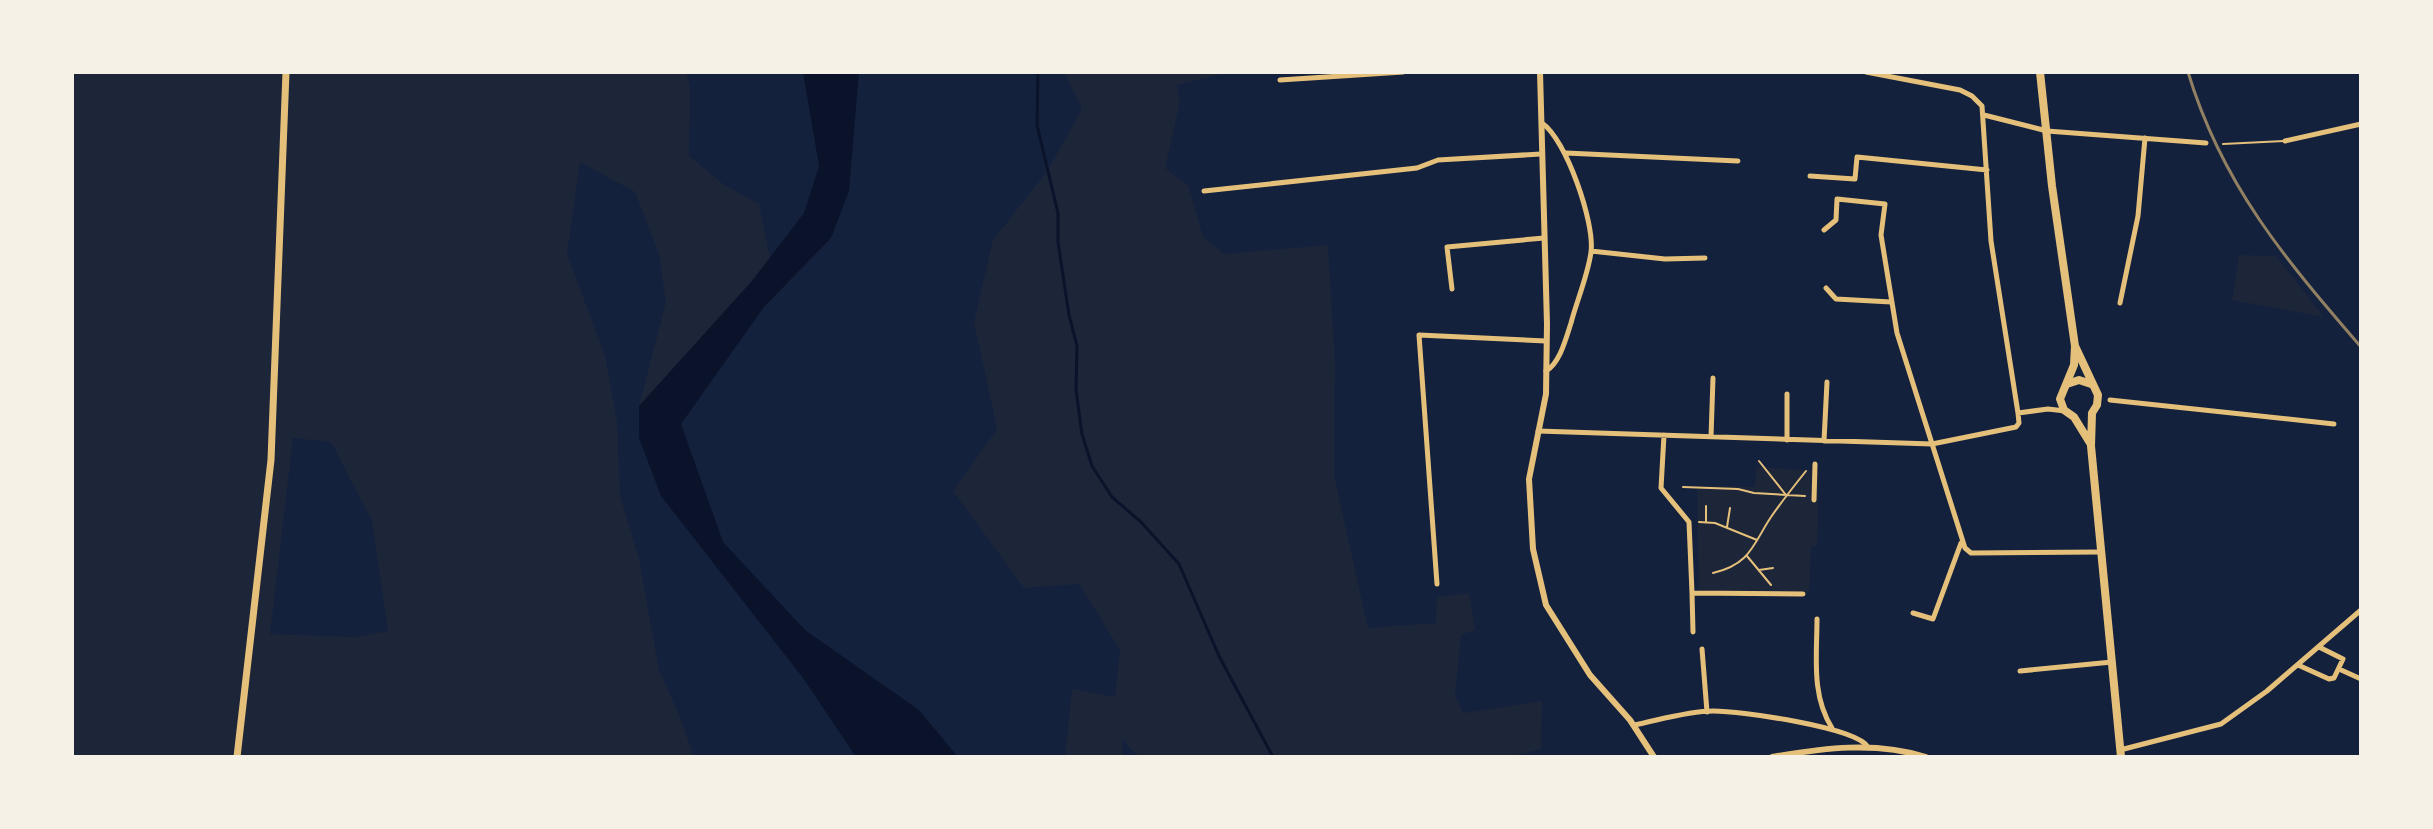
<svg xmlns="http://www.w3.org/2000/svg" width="2433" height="829" viewBox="0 0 2433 829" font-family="'Fira Sans',sans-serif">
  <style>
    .green { fill: #1d2539; fill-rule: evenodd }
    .water { fill: #0b132b }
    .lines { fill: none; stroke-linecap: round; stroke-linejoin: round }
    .stream { stroke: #0b132b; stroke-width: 3 }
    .path { stroke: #e5c07b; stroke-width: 2 }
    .service { stroke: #e5c07b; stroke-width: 2 }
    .minor { stroke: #e5c07b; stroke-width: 5 }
    .tertiary { stroke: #e5c07b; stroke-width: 6 }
    .secondary { stroke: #e5c07b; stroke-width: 7 }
    .primary { stroke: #e5c07b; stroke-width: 8 }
    .rail { stroke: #918062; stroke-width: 3 }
  </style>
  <rect width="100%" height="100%" fill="#14213d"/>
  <path class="green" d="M72,72H686L690,86L689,156L723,184L759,204L770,258L752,281L639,406L666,302L659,254L635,192L580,162L567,254L605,356L617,421L620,496L639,559L659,670L680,717L694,757H72ZM293,438L331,442L372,521L388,631L356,637L270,634Z
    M1064,72H1230L1177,85L1180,102L1165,168L1188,185L1203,237L1224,254L1328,245L1335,362L1334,475L1368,628L1436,623L1437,597L1469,593L1475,630L1461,635L1455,695L1463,713L1542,701L1541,749L1510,757H1138L1122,739L1123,757H1065L1072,689L1115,697L1120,650L1079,584L1024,588L953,491L997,429L974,322L993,240L1048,170L1082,109Z
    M2239,255L2276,256L2324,317L2232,300Z
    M1756,467L1819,471L1817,546H1811L1809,593L1699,594L1697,486L1755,487Z"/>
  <path class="water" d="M803,72H859L849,191L831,238L764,307L681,424L723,542L805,630L919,710L958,757H856L803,678L661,496L639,438V406L752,281L804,213L819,166Z"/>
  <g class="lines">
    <path class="stream" d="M1038,72L1037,125L1058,213V242L1069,315L1077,346L1076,390L1082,434L1092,466L1112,497L1141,522L1179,564L1219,656L1273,757"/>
    <path class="path" d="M1759,461L1786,495
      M1683,487L1738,489L1754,493L1805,496
      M1706,506V521
      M1699,522L1715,523L1757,540
      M1727,527L1730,508
      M1747,556L1771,585
      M1759,570L1773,568
      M1713,573C1751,564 1753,544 1771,517C1782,501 1794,486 1806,471"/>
    <path class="service" d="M2223,144L2284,141"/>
    <path class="minor" d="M1866,72L1960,90L1972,96L1982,106L1991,241L2018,413
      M1280,80L1403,72
      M1984,115L2047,131L2206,143
      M1542,123C1566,139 1595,223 1591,252C1588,275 1577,300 1571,323C1566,338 1560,363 1546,371
      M2285,141L2361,124
      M1566,153L1738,161
      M1810,176L1855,179L1857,157L1987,170
      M1204,191L1417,168L1438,160L1541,154
      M1824,230L1836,220L1837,199L1885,204L1881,235L1897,333L1965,548L1971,553L2101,552
      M1591,251L1665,259L1705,258
      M1826,288L1836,299L1891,302
      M1452,289L1447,247L1544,238
      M2120,303L2138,216L2145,138
      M1787,394V440
      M2110,400L2334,424
      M1538,431L1932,444L2016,427L2019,423L2018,413L2048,409L2065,411
      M1664,435L1661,488L1689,522L1692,593L1803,594
      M1711,437L1713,378
      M1824,441L1827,382
      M1814,500L1815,464
      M1437,584L1419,335L1546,341
      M1692,593L1693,632
      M1913,613L1933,619L1961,543
      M1817,619C1817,656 1811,695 1832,728
      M1702,649L1707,712
      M2298,665L2329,679L2334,678L2343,659L2319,647
      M2339,669L2361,679
      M2020,671L2112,662
      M1634,725C1659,720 1688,711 1713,711C1740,711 1856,727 1868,747
      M2120,750L2221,724L2267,691L2361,610"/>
    <path class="tertiary" d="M1540,72L1547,324L1546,394L1529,479L1533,549L1546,605L1590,675L1630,720L1654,757
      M1772,757C1824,748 1875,741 1926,757"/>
    <path class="secondary" d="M237,757L271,460L286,72"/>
    <path class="primary" d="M2040,72L2052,186L2075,346L2074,365L2060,399L2064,410L2074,417L2090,443
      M2075,346L2098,395L2097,405L2092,413L2091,446L2121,757
      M2067,384L2079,380L2091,384"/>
    <path class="rail" d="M2188,72C2222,185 2286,260 2361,347"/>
  </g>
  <rect width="2433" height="829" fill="none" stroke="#f6f1e7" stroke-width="148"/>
</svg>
